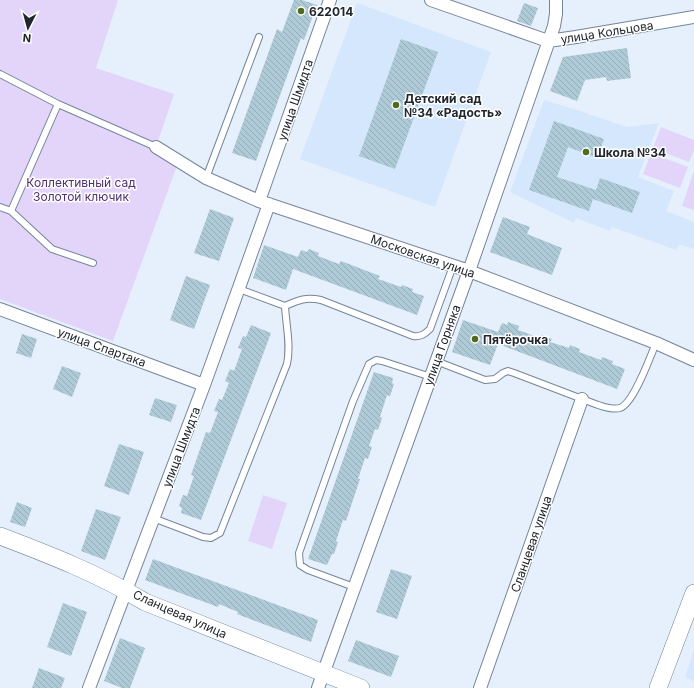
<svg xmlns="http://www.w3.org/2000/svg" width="694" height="688" viewBox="0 0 694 688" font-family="Inter,sans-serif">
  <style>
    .built { fill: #d4e7fc }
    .green { fill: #e3d4fa }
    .building { fill: url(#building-back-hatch) }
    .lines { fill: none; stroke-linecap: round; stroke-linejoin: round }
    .lane-casing { stroke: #758598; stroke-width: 8 }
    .street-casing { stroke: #758598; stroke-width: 14 }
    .secondary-casing { stroke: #758598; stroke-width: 18 }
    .lane { stroke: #fff; stroke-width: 6 }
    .street { stroke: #fff; stroke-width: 12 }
    .secondary { stroke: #fff; stroke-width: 17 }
    .poi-dot { fill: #506b1e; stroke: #fff; stroke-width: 1.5 }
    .labels { text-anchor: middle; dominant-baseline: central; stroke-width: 3; stroke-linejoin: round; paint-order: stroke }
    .poi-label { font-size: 12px; font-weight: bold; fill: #20262e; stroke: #fff; text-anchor: start }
    .street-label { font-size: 12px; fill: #20262e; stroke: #fff }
    .park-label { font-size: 12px; fill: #4e3070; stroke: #fff }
  </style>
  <defs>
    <pattern id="building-back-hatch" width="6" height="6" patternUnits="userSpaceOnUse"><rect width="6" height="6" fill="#aecad6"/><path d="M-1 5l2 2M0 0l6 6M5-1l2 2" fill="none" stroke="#95adb8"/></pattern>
  </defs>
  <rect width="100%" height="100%" fill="#e6f0fd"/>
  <path class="built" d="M357,3L491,52L435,207L300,159Z
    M544,100L583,112L627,127L659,123L638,177L674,191L666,211L694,222V246L693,249L679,244L676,250L612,227L610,231L576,218L574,223L510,192Z
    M694,650V681L685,677Z"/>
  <path class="green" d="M0,0H118L96,68L174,94L154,153L178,163L113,341L0,299Z
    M661,127L694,140V150L689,162L653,148Z
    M651,153L688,167L680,188L643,174Z
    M694,171V210L682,206Z
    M263,495L287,503L272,549L248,541Z"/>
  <path class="building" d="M294,0H302L317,5L304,40L301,38L256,161L232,153L277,29L282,32Z
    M524,3L538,8L531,26L517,21Z
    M401,39L438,52L395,169L359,156Z
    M627,48L631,78L607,81L606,77L585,80L577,101L550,91L563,57Z
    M554,121L604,139L597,158L568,147L557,177L596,190L600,178L640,192L632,213L593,199L589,211L529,190Z
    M210,209L234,218L219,261L194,253Z
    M503,217L530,227L527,234L562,248L552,275L490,252Z
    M264,245L298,257L301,250L307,252L309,249L319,253L318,256L339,264L341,261L380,276L378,279L401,287L402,285L413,289L412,292L424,296L417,315L293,269L286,290L253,278Z
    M186,276L210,285L194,329L170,320Z
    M463,320L498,332L502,323L507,325L508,322L519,326L518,330L540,338L541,335L552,339L550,342L569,348L570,345L580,349L579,352L601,360L602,357L613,361L612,364L625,369L617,389L498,344L490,365L452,352Z
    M251,325L271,333L201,520L181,513L182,508L179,506L183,495L187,496L194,476L191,475L206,432L210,433L218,412L214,411L219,399L222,400L229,383L225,381L230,369L234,371L242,349L238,348L243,336L246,337Z
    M22,334L37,339L31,358L16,353Z
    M62,366L81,373L72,397L53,389Z
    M374,372L393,378L392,383L394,384L390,396L387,395L380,417L382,418L378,430L375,429L369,446L372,447L368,459L365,458L358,479H360L346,521L343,520L336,541L338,542L334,554H332L327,565L308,559Z
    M155,398L177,405L171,422L149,415Z
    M119,444L144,452L129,495L104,486Z
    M17,502L32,508L25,527L10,522Z
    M96,509L121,517L105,560L81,551Z
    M153,559L318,620L311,642L237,614L238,612L219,604L218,607L145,580Z
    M391,569L412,576L397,619L376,612Z
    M63,603L87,612L71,656L47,647Z
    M120,638L145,648L130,688H122L104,681Z
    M356,640L399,656L391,677L348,661Z
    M39,668L65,678L61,688H32Z"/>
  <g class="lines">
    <defs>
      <path id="lane" d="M0,74L58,104L156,147
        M206,178L259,37
        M0,207L11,211L52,249L93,263
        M11,211L58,104
        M239,289L285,306C299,300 305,297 321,300L413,336C421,337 425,334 430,329L453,266
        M436,361L485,380L495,379L503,373L508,371L514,373L598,405C605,407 613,410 620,408C634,403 650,357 656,343
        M153,518L203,537L211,538L220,533L287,364C291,345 286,325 285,306
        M354,587L308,570L300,565L299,553L353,401L369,364L376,360L382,361L431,377"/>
      <path id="street" d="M431,0L548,41L576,37L694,17
        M156,147L206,178L259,201L469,271L656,343L694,360
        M259,201L330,0
        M0,309L204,385
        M89,688L204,385L269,204
        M318,688L469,271L554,26L556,14V0
        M480,688L582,399"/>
      <path id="secondary" d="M0,536C50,555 99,574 145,602L361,688
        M658,688L694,593"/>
    </defs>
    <use href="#lane" class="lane-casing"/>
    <use href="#street" class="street-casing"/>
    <use href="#secondary" class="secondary-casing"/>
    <use href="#lane" class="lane"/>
    <use href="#street" class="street"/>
    <use href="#secondary" class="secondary"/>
  </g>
  <g class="poi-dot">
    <circle cx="301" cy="11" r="4"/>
    <circle cx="396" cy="105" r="4"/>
    <circle cx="586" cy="152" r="4"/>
    <circle cx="475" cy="339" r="4"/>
  </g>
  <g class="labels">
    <g class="poi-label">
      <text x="309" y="11">622014</text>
      <text x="404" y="98">Детский сад<tspan x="404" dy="14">№34 «Радость»</tspan></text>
      <text x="594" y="152">Школа №34</text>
      <text x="483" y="339">Пятёрочка</text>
    </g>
    <g class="street-label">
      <text transform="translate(607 32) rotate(-9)">улица Кольцова</text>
      <text transform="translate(295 100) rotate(-71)">улица Шмидта</text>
      <text transform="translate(423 256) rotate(19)">Московская улица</text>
      <text transform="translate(442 345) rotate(-70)">улица Горняка</text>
      <text transform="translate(102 347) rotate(20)">улица Спартака</text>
      <text transform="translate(181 447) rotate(-69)">улица Шмидта</text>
      <text transform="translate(531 544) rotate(-71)">Сланцевая улица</text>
      <text transform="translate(180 614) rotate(24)">Сланцевая улица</text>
    </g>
    <g class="park-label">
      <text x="81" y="182">Коллективный сад<tspan x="81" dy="14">Золотой ключик</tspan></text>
    </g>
  </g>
  <g transform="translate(28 28) rotate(186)" stroke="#ffffff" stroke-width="3" paint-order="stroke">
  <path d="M0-3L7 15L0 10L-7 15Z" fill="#20262e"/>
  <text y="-6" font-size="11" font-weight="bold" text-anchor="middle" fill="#20262e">N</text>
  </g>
</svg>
